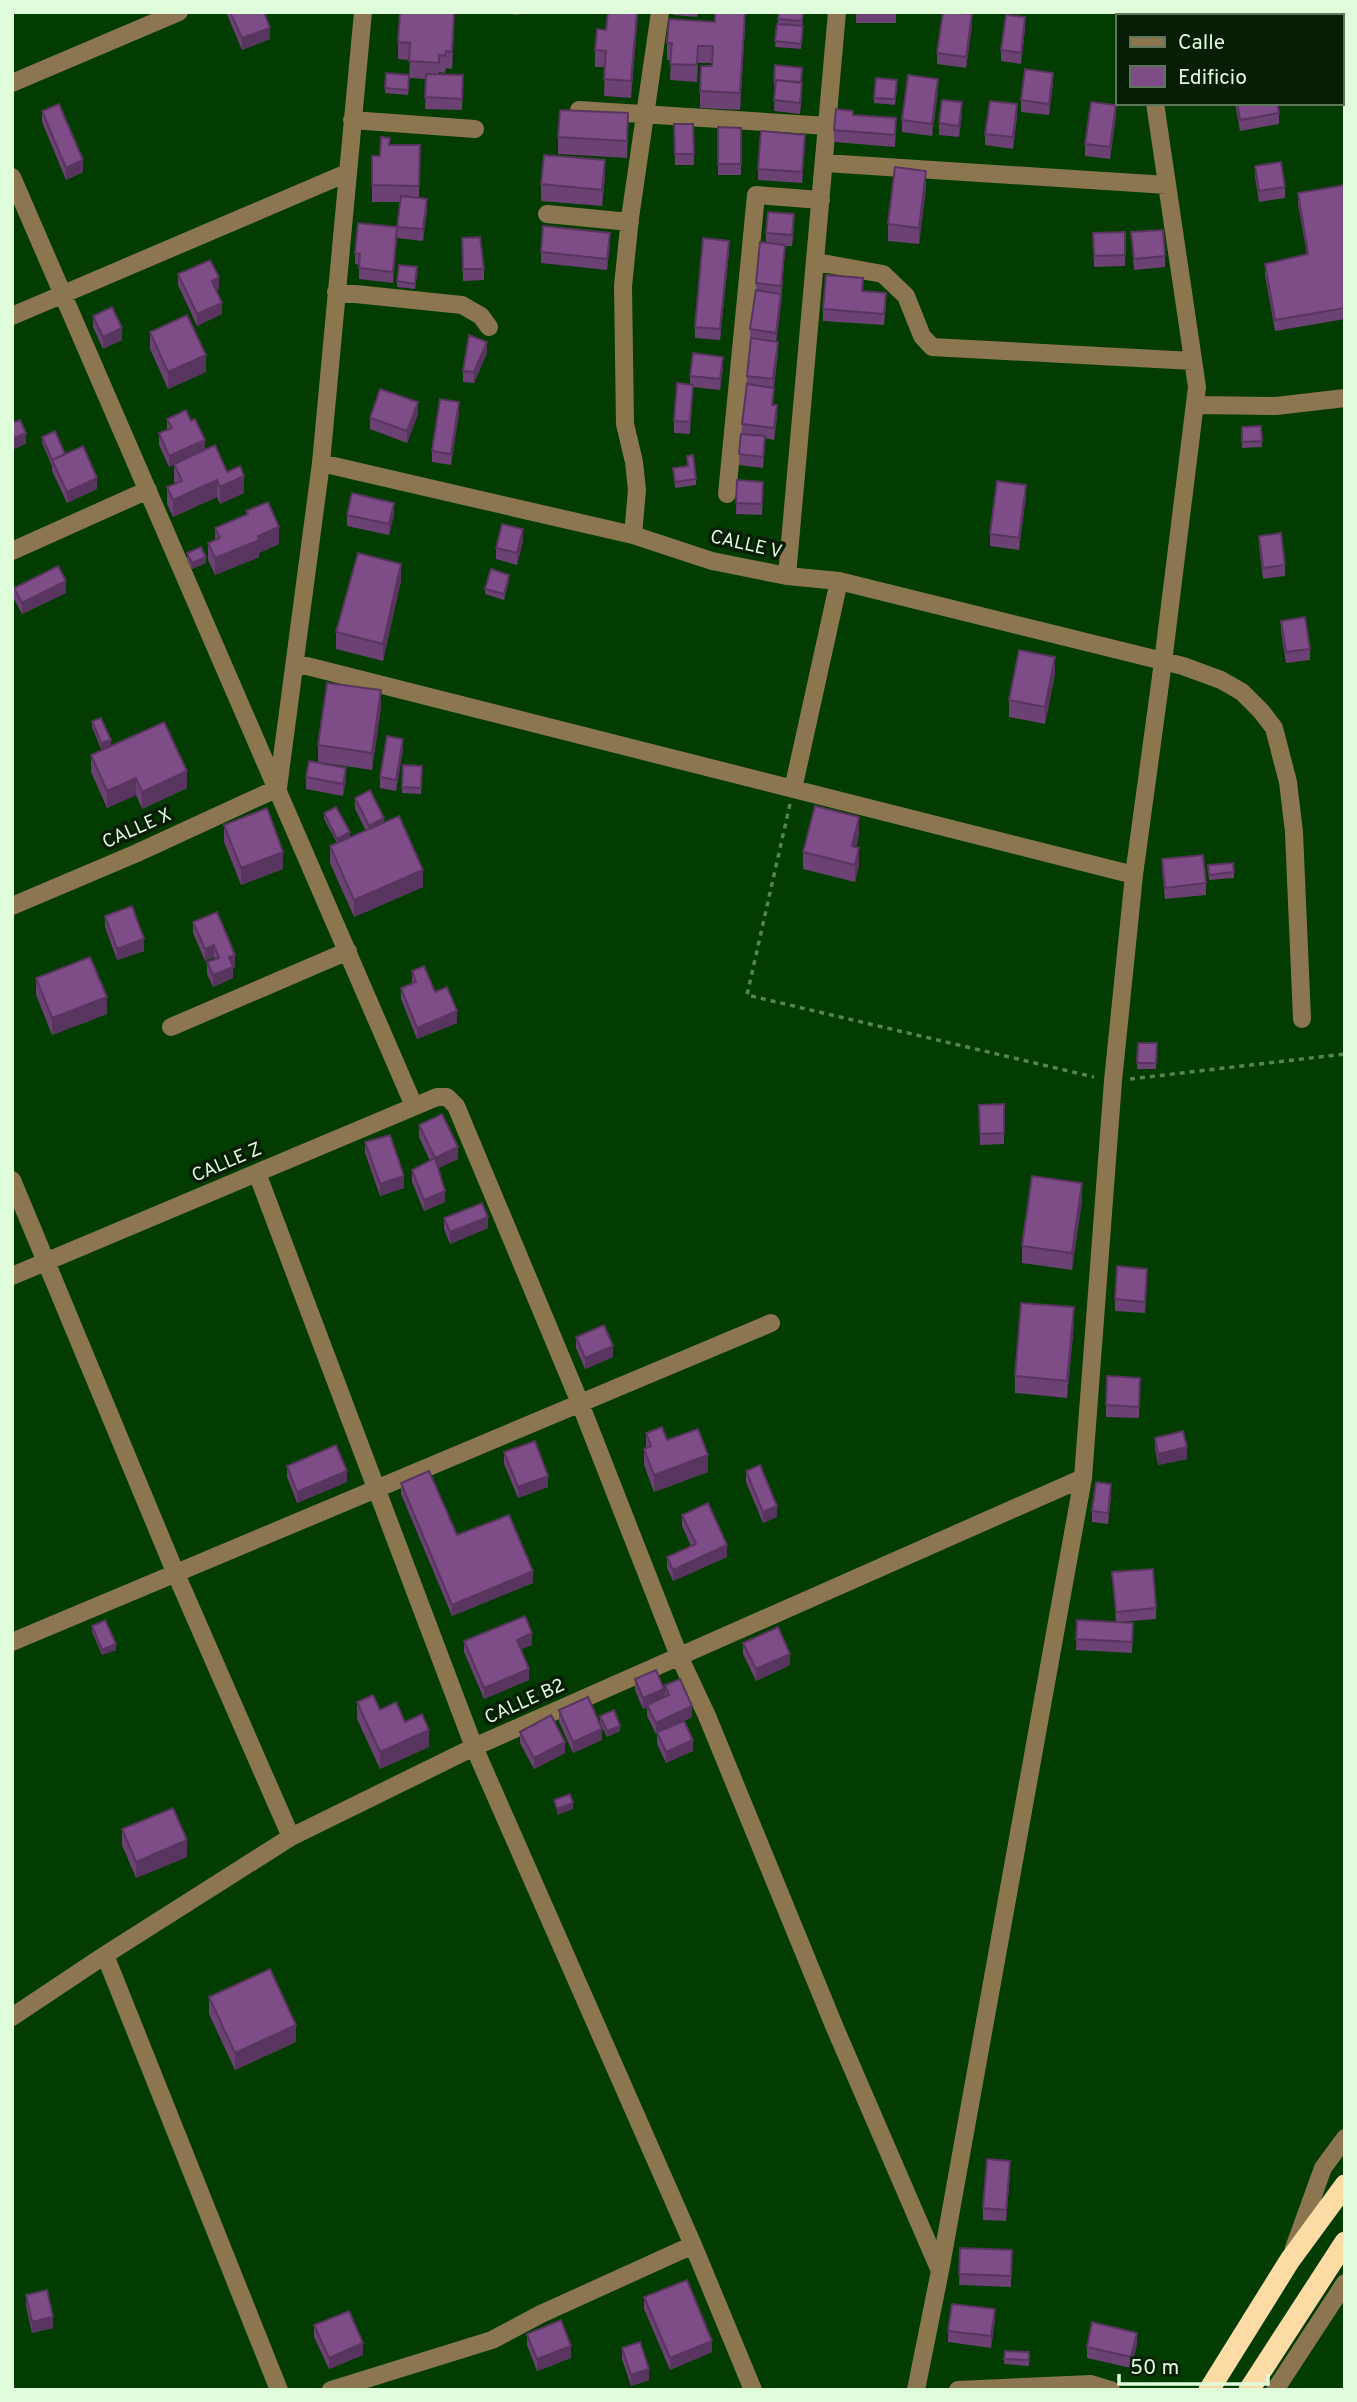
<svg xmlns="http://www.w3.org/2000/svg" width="1357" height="2402" viewBox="0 0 1357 2402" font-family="Overpass,sans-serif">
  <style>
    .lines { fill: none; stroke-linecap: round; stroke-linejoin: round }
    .path { stroke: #568554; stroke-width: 3.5; stroke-dasharray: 5 5; stroke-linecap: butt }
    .minor { stroke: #8c7650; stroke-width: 18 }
    .highway { stroke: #fcdca4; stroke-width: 21 }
    .wall { fill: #6c4173 }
    .shaded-wall { fill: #58355e }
    .building { fill: #7e4c86; stroke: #58355e; stroke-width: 2 }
    .labels { text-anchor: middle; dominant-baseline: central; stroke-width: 7; stroke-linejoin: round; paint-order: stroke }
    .street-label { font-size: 19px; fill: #dffcdb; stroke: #081d06 }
  </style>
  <rect width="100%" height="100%" fill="#023c00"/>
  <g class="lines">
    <path class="path" d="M790,804L747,995L1094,1077
      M1130,1079L1345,1054"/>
    <path class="minor" d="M1135,12L1141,13
      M1341,40H1345
      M12,83L179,12
      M579,110L828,126
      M352,120L475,129
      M825,163L1167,185
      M12,177L414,1106
      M547,214L630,222
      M816,262L883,274L906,296L922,336L932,347L1193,361
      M336,292L462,305L481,316L489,327
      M12,316L347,173
      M1195,405L1276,406L1345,398
      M321,463L633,535L712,561L787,576L839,581L1183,666L1221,680L1242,692L1261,711L1274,728L1288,782L1294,832L1302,1019
      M727,494L756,195L821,200
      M633,535L637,490L634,462L625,424L623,286L630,218L660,12
      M12,551L148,490
      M787,576L837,12
      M295,663L1134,875
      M793,789L839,581
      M12,906L137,853L278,788L321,463L363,12
      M171,1027L348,951
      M257,1173L474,1747L693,2245L753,2390
      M12,1180L176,1574L291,1837
      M12,1276L437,1097H447L456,1106L578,1398L679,1656L707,1716L835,2028L940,2271
      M12,1642L771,1323
      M105,1955L279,2390
      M12,2017L105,1955L291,1837L474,1747L1083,1478
      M1294,2248L1323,2168L1345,2138
      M331,2390L492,2340L541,2314L693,2245
      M916,2390L940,2271L1083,1478L1113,1081L1134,875L1163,662L1197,387L1155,103
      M958,2390L1091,2384L1111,2390
      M1275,2390L1345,2283"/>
    <path class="highway" d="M1209,2390L1290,2260L1345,2185
      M1249,2390L1345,2242"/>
  </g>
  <path class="wall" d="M226,12H264L270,39L242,50Z
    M493,12H518V15Z
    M638,12L631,98L604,96L605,67H595V50L606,30Z
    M673,12H698L697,17L673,15Z
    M779,12H803L801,49L775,47Z
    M856,12H896V23H856Z
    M454,25L452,69L446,68L445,73L439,72V74L463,75L462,110L425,109L426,79L409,78L410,60L398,59V42Z
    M745,25L740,110L700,108V91L712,66V63H698L697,82L670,80L671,60H667V43Z
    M972,25L966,68L937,64V53Z
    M1025,29L1021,64L1001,61V50Z
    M386,73L409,75L408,95L385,93Z
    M774,81L801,83L802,94L800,114L774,111L775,87H774Z
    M1053,84L1049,115L1021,112V100Z
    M897,85L895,105L874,103V98Z
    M938,90L932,136L902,132V120Z
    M1235,103H1277L1279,113V124L1240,131Z
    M42,111L83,172L66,180L42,122Z
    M962,114L959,137L939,135V123Z
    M853,115L896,129L895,147L834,142V130Z
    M1017,116L1013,149L985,145V134Z
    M1116,116L1110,159L1085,156V144Z
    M674,124H693L694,165H675Z
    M718,127L741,128V175H718Z
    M628,130L627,158L558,154V137Z
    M390,145H420L419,198L427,210L423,241L397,238L393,283L359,279V265L355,264V253L397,227L400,202H372V156H380Z
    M805,146L802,183L758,180V169Z
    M1255,166L1285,187V198L1259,202L1255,177Z
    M605,177L602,206L541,201V184Z
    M1345,185V319L1275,331L1265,275V264L1307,255L1298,204V193Z
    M926,188L919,244L888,241V224Z
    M794,226L792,246H785L781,305L776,341L778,353L774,387L773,405L777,417L774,440L765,438L763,468L739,465V454L751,340H750V329L756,290V283L766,243V233Z
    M1125,232V266L1094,267L1093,233Z
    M1131,232L1165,256V267L1134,270Z
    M462,238L484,269V280L463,281Z
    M610,244L607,270L541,263V252Z
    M729,252L720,340L695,338V327Z
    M417,273L415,289L397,287V281Z
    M178,274L219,289L216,290L222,314L197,326L178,285Z
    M863,291L886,305L884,325L823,321V309Z
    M93,316L122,340L103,349L93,327Z
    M150,332L206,372L168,389L150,349Z
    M487,353L474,383L463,382V371Z
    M723,368L720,390L693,387L690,434L674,433V421L690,384V376Z
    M459,413L451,465L432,462V451Z
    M418,414L407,443L370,429V418Z
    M167,419L205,450L227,472L244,493L220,504L217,497L173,517L167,504V487L176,484L174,481V465L169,467L159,445V433L167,430Z
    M1261,426L1262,447L1242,448V427Z
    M42,437L65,454L97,489L67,503L52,471V466L42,443Z
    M687,456L696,479V485L675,488L673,468L687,466Z
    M737,480L763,493L762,515L736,514Z
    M1026,496L1019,550L990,546V534Z
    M246,511L279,544L259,553V557L215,575L208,560V543L215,540V528L246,515Z
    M394,514L389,535L347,526V515Z
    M1259,536L1285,565V576L1263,579L1259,547Z
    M523,541L517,565L496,559V548Z
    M187,553L206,563L192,569L187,559Z
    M509,580L504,600L485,594V589Z
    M401,581L383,661L336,649V632Z
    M14,588L66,593L22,614L14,599Z
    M1281,621L1310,649V660L1286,663L1281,632Z
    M1055,674L1045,724L1009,717V700Z
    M381,707L372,770L318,762V745Z
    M92,721L111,745L101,749L92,727Z
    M403,750L396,791L380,788V777Z
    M91,755L187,788L142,809L136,795L107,808L91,772Z
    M403,765L422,766L421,794L402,793Z
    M306,777L346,779L343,796L306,789Z
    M355,798L384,823L423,887L354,917L330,863V846L337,843L324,819V813L350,838L366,831L355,809Z
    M224,825L283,869L241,885L224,842Z
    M859,834L856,847L859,865L855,882L803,869V852Z
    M1162,859L1206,883V895L1165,899L1162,871Z
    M1208,865L1234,872V878L1209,880Z
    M105,916L144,951L117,960L105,927Z
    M193,922L235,967H233V978L213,987L207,974V962L215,959L214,957L205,961L193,933Z
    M412,971L435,992L457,1023L417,1039L401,999V988L412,983Z
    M36,978L107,1014L52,1035L36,995Z
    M1138,1043H1157L1156,1069H1137Z
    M1004,1104V1144L980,1145L979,1105Z
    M419,1125L458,1159L438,1168L445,1202L424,1211L412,1182V1170L430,1161L419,1137Z
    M365,1142L404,1188L380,1196L365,1153Z
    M1082,1200L1072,1270L1022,1263V1246Z
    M444,1218L488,1228L450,1244L444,1229Z
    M1147,1280L1145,1313L1115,1311V1299Z
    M1074,1324L1067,1398L1015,1393V1376Z
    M576,1337L613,1357L585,1369L576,1348Z
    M1140,1389L1139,1418L1106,1417V1405Z
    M646,1433L667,1440L708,1472L654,1492L644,1465V1449L646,1448Z
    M1155,1438L1187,1459L1158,1465L1155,1449Z
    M504,1452L548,1487L518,1498L504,1464Z
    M287,1466L347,1482L297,1503L287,1477Z
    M746,1471L777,1517L763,1523L746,1482Z
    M401,1483L457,1535L533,1583L452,1616L401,1494Z
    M1111,1495L1108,1524L1092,1522V1511Z
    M682,1515L727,1557L673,1581L667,1568V1557L691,1546L682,1526Z
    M1112,1572L1156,1608V1619L1120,1622L1133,1623L1132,1653L1076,1650L1077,1620L1116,1622Z
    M92,1626L116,1650L102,1655L92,1632Z
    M464,1641L532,1645L521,1649L529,1680L484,1699L464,1652Z
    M743,1643L790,1665L756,1681L743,1654Z
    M635,1679L664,1697L665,1685L692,1717L684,1721L693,1751L666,1763L657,1744V1734H656L647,1716V1708L643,1709L635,1690Z
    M357,1702L380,1710L405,1722L429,1747L380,1769L357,1719Z
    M559,1710L602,1740L573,1753L559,1722Z
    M600,1716L620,1731L607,1737L600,1722Z
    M520,1732L565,1753L534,1769L520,1743Z
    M122,1829L187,1857L136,1878L122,1845Z
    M209,1997L296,2042L235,2070L209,2014Z
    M1010,2172L1006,2221L983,2220V2208Z
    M960,2248L1012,2250L1011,2287L959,2285Z
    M26,2295L53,2328L32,2333L26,2306Z
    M644,2297L712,2352L670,2370L644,2309Z
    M995,2320L991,2348L948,2342V2331Z
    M314,2325L363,2355L329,2369L314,2337Z
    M527,2334L571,2358L537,2371L527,2345Z
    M1137,2344L1131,2368L1087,2358V2347Z
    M622,2348L649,2380L631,2386L622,2359Z
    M1005,2351L1029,2352V2366L1004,2364Z"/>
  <path class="shaded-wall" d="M454,12V25L452,69V52Z
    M637,12H638L631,98V81Z
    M745,12V25L740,110V93Z
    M972,14V25L966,68V57Z
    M1025,17V29L1021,64V53Z
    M270,28V39L242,50V38Z
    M1053,73V84L1049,115V104Z
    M938,79V90L932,136V124Z
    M962,102V114L959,137V126Z
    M1017,104V116L1013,149V137Z
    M1116,105V116L1110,159V147Z
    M628,113V130L627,158V141Z
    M805,135V146L802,183V172Z
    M83,160V172L66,180V168Z
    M605,160V177L602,206V190Z
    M926,171V188L919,244V228Z
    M427,199V210L423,241V229Z
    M397,227V238L393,283V272Z
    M610,233V244L607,270V259Z
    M729,241V252L720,340V329Z
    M785,245L781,305L776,344V333L781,296V286Z
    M219,277V289L212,292V281Z
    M222,303V314L197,326V314Z
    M122,328V340L103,349V337Z
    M487,342V353L474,383V372Z
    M778,342V353L773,390V379Z
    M206,355V372L168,389V372Z
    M723,357V368L720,390V379Z
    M418,402V414L407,443V431Z
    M459,402V413L451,465V454Z
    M777,405V417L774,440V428Z
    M26,433V444L12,450V439Z
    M765,436V448L763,468V457Z
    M205,440V451L169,467V456Z
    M244,476V493L220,504V487Z
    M97,478V489L67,503V492Z
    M217,480V497L173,517V500Z
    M1026,485V496L1019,550V538Z
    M394,503V514L389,535V524Z
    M279,527V544L259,553V557L215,575V558L258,536Z
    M523,529V541L517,565V553Z
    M206,557V563L192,569V563Z
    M401,564V581L383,661V644Z
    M509,575V580L504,600V594Z
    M66,581V593L22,614V603Z
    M1055,657V674L1045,724V707Z
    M381,690V707L372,770V753Z
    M403,739V750L396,791V780Z
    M111,740V745L101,749V743Z
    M346,768V779L343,796V784Z
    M187,771V788L142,809V792Z
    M136,778V795L107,808V791Z
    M859,817V834L852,863V846Z
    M384,818V829L369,837V826Z
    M350,832V838L337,845V839Z
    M859,848V865L855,882V865Z
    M283,852V869L241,885V868Z
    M423,870V887L354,917V900Z
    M144,939V951L117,960V949Z
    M214,945V957L205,961V949Z
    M235,955V967L229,969V957Z
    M233,967V978L213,987V975Z
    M107,997V1014L52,1035V1018Z
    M457,1011V1023L417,1039V1028Z
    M458,1147V1159L435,1170V1158Z
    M404,1176V1188L380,1196V1184Z
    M1082,1183V1200L1072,1270V1253Z
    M445,1191V1202L424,1211V1200Z
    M488,1217V1228L450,1244V1232Z
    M1074,1307V1324L1067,1398V1381Z
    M613,1346V1357L585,1369V1358Z
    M1187,1447V1459L1158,1465V1454Z
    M708,1455V1472L654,1492V1475Z
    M347,1471V1482L297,1503V1492Z
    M548,1476V1487L518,1498V1487Z
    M1111,1484V1495L1108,1524V1513Z
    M777,1506V1517L763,1523V1512Z
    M727,1545V1557L673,1581V1570Z
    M533,1571V1583L452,1616V1605Z
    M532,1633V1645L517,1651V1640Z
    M116,1644V1650L102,1655V1650Z
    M790,1654V1665L756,1681V1669Z
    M529,1669V1680L484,1699V1688Z
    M664,1689V1701L647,1705V1708L643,1709V1698Z
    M692,1706V1717L656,1734V1723Z
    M620,1726V1731L607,1737V1731Z
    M602,1729V1740L573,1753V1742Z
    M429,1730V1747L380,1769V1752Z
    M693,1740V1751L666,1763V1752Z
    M565,1742V1753L534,1769V1758Z
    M573,1803V1809L557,1815V1809Z
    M187,1840V1857L136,1878V1862Z
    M296,2025V2042L235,2070V2053Z
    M1010,2161V2172L1006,2221V2210Z
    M995,2309V2320L991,2348V2336Z
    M53,2317V2328L32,2333V2322Z
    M1137,2333V2344L1131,2368V2357Z
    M712,2341V2352L670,2370V2358Z
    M363,2343V2355L329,2369V2358Z
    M571,2346V2358L537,2371V2359Z
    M649,2369V2380L631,2386V2375Z"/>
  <path class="building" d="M230,12H264L270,28L242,38Z
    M400,12L417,13V12H454L452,52L446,51L445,56L439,55V63L409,61L410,43L398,42Z
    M608,12H637L631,81L604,79L606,51L595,50L597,29L606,30Z
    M715,12H745L740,93L700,91L701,66H712L713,46H698L697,65L670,64L672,43H667L669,19L715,22Z
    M779,12H803L802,21L778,19Z
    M943,12L972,14L966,57L937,53Z
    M1006,15L1025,17L1021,53L1001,50Z
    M777,24L803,26L801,44L775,41Z
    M775,65L802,68L801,82L776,80V82L774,81Z
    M1025,69L1053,73L1049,104L1021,100Z
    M386,73L409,75L408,90L385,88Z
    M426,74L463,75L462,99L425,97Z
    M908,75L938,79L932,124L902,120Z
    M876,78L897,80L895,99L874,98Z
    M776,80L802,83L800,103L774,100Z
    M942,100L962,102L959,126L939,123Z
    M990,101L1017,104L1013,137L985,134Z
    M1091,102L1116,105L1110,147L1085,144Z
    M1237,103H1277L1279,113L1240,120Z
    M59,104L83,160L66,168L42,111Z
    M836,109L853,111V115L896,118L895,135L834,130Z
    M560,110L628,113L627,141L558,137Z
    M674,124H693L694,154H675Z
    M718,127L741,128V164H718Z
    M761,131L805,135L802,172L758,169Z
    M381,137L390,138L389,145H420L419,186L372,185V156H380Z
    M544,155L605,160L602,190L541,184Z
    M1281,162L1285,187L1259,191L1255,166Z
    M895,167L926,171L919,228L888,224Z
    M1345,185V308L1275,320L1265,264L1308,254L1298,193Z
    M401,196L427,199L423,229L397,227L393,272L359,268L360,254L355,253L358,223L397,227Z
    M768,212L794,214L792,235L766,233Z
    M543,226L610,233L607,259L541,252Z
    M1163,230L1165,256L1134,259L1131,232Z
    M1125,232V255L1094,256L1093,233Z
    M480,237L484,269H463L462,238Z
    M703,238L729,241L720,329L695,327Z
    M760,242L785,245L781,286L756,283Z
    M210,260L219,277L212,281L222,303L197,314L178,274Z
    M399,265L417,267L415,284L397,281Z
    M826,275L863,278L862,291L886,293L884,314L823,309Z
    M756,290L781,294L776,333L750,329Z
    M112,307L122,328L103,337L93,316Z
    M187,315L206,355L168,372L150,332Z
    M469,335L487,342L474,372L463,371Z
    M751,338L778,342L773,379L747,376Z
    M693,353L723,357L720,379L690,376Z
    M677,383L693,385L690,422L674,421Z
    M747,384L774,388L772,405H777L774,428L742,424Z
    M380,389L418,402L407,431L370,418Z
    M440,399L459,402L451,454L432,451Z
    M186,410L191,421L195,419L205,440L169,456L159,433L172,428L167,419Z
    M20,420L26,433L12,439V423Z
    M1261,426L1262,441L1242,442V427Z
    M55,431L65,454L52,460L42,437Z
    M741,434L765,436L763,457L739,454Z
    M215,445L227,472L240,466L244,476L220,487L217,480L173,500L167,487L182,481L174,464Z
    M83,446L97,478L67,492L52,460Z
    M693,455L696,479L675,482L673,468L688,466L687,456Z
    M737,480L763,482L762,504L736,503Z
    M997,481L1026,485L1019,538L990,534Z
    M352,493L394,503L389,524L347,515Z
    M268,502L279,527L258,536L259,540L215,558L208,543L220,538L215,528L248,514L246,511Z
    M502,524L523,529L517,553L496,548Z
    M1281,533L1285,565L1263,568L1259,536Z
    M201,547L206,557L192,563L187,553Z
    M358,553L401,564L383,644L336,632Z
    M58,566L66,581L22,603L14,588Z
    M491,569L509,575L504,594L485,589Z
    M1305,617L1310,649L1286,652L1281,621Z
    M1019,650L1055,657L1045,707L1009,700Z
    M327,683L381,690L372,753L318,745Z
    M101,718L111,740L101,743L92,721Z
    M164,722L187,771L142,792L136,778L107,791L91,755Z
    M387,736L403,739L396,780L380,777Z
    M309,761L346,768L343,784L306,777Z
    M403,765L422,766L421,788L402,787Z
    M370,790L384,818L369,826L355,798Z
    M815,806L859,817L852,846L859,848L855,865L803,852Z
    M336,807L350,832L337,839L324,813Z
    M267,808L283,852L241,868L224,825Z
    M399,816L423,870L354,900L330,846Z
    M1203,855L1206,883L1165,888L1162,859Z
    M1233,863L1234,872L1209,875L1208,865Z
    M132,906L144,939L117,949L105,916Z
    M217,912L235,955L229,957L233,967L213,975L207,962L219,958L214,945L205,949L193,922Z
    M90,957L107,997L52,1018L36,978Z
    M424,966L435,992L447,987L457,1011L417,1028L401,988L416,982L412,971Z
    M1138,1043H1157L1156,1063H1137Z
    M1004,1104V1133L980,1134L979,1105Z
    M442,1114L458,1147L435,1158L445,1191L424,1200L412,1170L435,1158L419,1125Z
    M390,1135L404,1176L380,1184L365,1142Z
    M1032,1176L1082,1183L1072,1253L1022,1246Z
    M482,1203L488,1217L450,1232L444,1218Z
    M1117,1266L1147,1269L1145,1302L1115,1299Z
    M1021,1303L1074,1307L1067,1381L1015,1376Z
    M604,1325L613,1346L585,1358L576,1337Z
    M1107,1376L1140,1378L1139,1407L1106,1405Z
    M662,1427L667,1440L698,1429L708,1455L654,1475L644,1449L651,1446L646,1433Z
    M1183,1431L1187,1447L1158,1454L1155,1438Z
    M535,1441L548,1476L518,1487L504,1452Z
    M336,1445L347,1471L297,1492L287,1466Z
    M760,1465L777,1506L763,1512L746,1471Z
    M429,1471L457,1535L509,1515L533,1571L452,1605L401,1483Z
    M1096,1482L1111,1484L1108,1513L1092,1511Z
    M708,1503L727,1545L673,1570L667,1557L696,1544L682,1515Z
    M1153,1569L1156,1608L1116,1612L1112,1572Z
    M525,1616L532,1633L517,1640L529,1669L484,1688L464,1641Z
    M105,1620L116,1644L102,1650L92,1626Z
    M1077,1620L1133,1623L1132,1642L1076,1639Z
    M778,1627L790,1654L756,1669L743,1643Z
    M656,1670L664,1689L643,1698L635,1679Z
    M680,1679L692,1706L656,1723L647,1705L669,1695L665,1685Z
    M373,1695L380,1710L396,1702L405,1722L422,1714L429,1730L380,1752L357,1702Z
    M588,1697L602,1729L573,1742L559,1710Z
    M614,1710L620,1726L607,1731L600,1716Z
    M551,1715L565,1742L534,1758L520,1732Z
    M684,1721L693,1740L666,1752L657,1732Z
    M570,1794L573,1803L557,1809L554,1800Z
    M173,1808L187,1840L136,1862L122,1829Z
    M270,1969L296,2025L235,2053L209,1997Z
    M987,2159L1010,2161L1006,2210L983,2208Z
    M960,2248L1012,2250L1011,2276L959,2274Z
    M687,2280L712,2341L670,2358L644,2297Z
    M47,2290L53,2317L32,2322L26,2295Z
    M952,2304L995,2309L991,2336L948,2331Z
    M349,2311L363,2343L329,2358L314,2325Z
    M561,2320L571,2346L537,2359L527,2334Z
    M1092,2322L1137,2333L1131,2357L1087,2347Z
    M640,2342L649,2369L631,2375L622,2348Z
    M1005,2351L1029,2352V2360L1004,2359Z"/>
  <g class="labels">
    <g class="street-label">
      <text transform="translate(746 545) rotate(13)">CALLE V</text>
      <text transform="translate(137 829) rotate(-24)">CALLE X</text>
      <text transform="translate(227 1163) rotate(-23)">CALLE Z</text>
      <text transform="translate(525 1702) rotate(-24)">CALLE B2</text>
    </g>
  </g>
  <rect width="1357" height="2402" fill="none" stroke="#dffcdb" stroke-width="28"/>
  <rect x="1116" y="14" width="228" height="91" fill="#081d06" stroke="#5e765b" stroke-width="2"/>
  <rect x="1130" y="37" width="35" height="10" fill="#8c7650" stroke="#5e765b" stroke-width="2"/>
  <text x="1178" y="49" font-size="21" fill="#dffcdb">Calle</text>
  <rect x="1130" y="66" width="35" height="21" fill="#7e4c86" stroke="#5e765b" stroke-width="2"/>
  <text x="1178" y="84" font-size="21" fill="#dffcdb">Edificio</text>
  <path d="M1119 2374v10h149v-10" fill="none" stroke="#dffcdb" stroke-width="3.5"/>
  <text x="1130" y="2374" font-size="21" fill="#dffcdb" stroke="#081d06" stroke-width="5" paint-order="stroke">50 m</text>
</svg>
